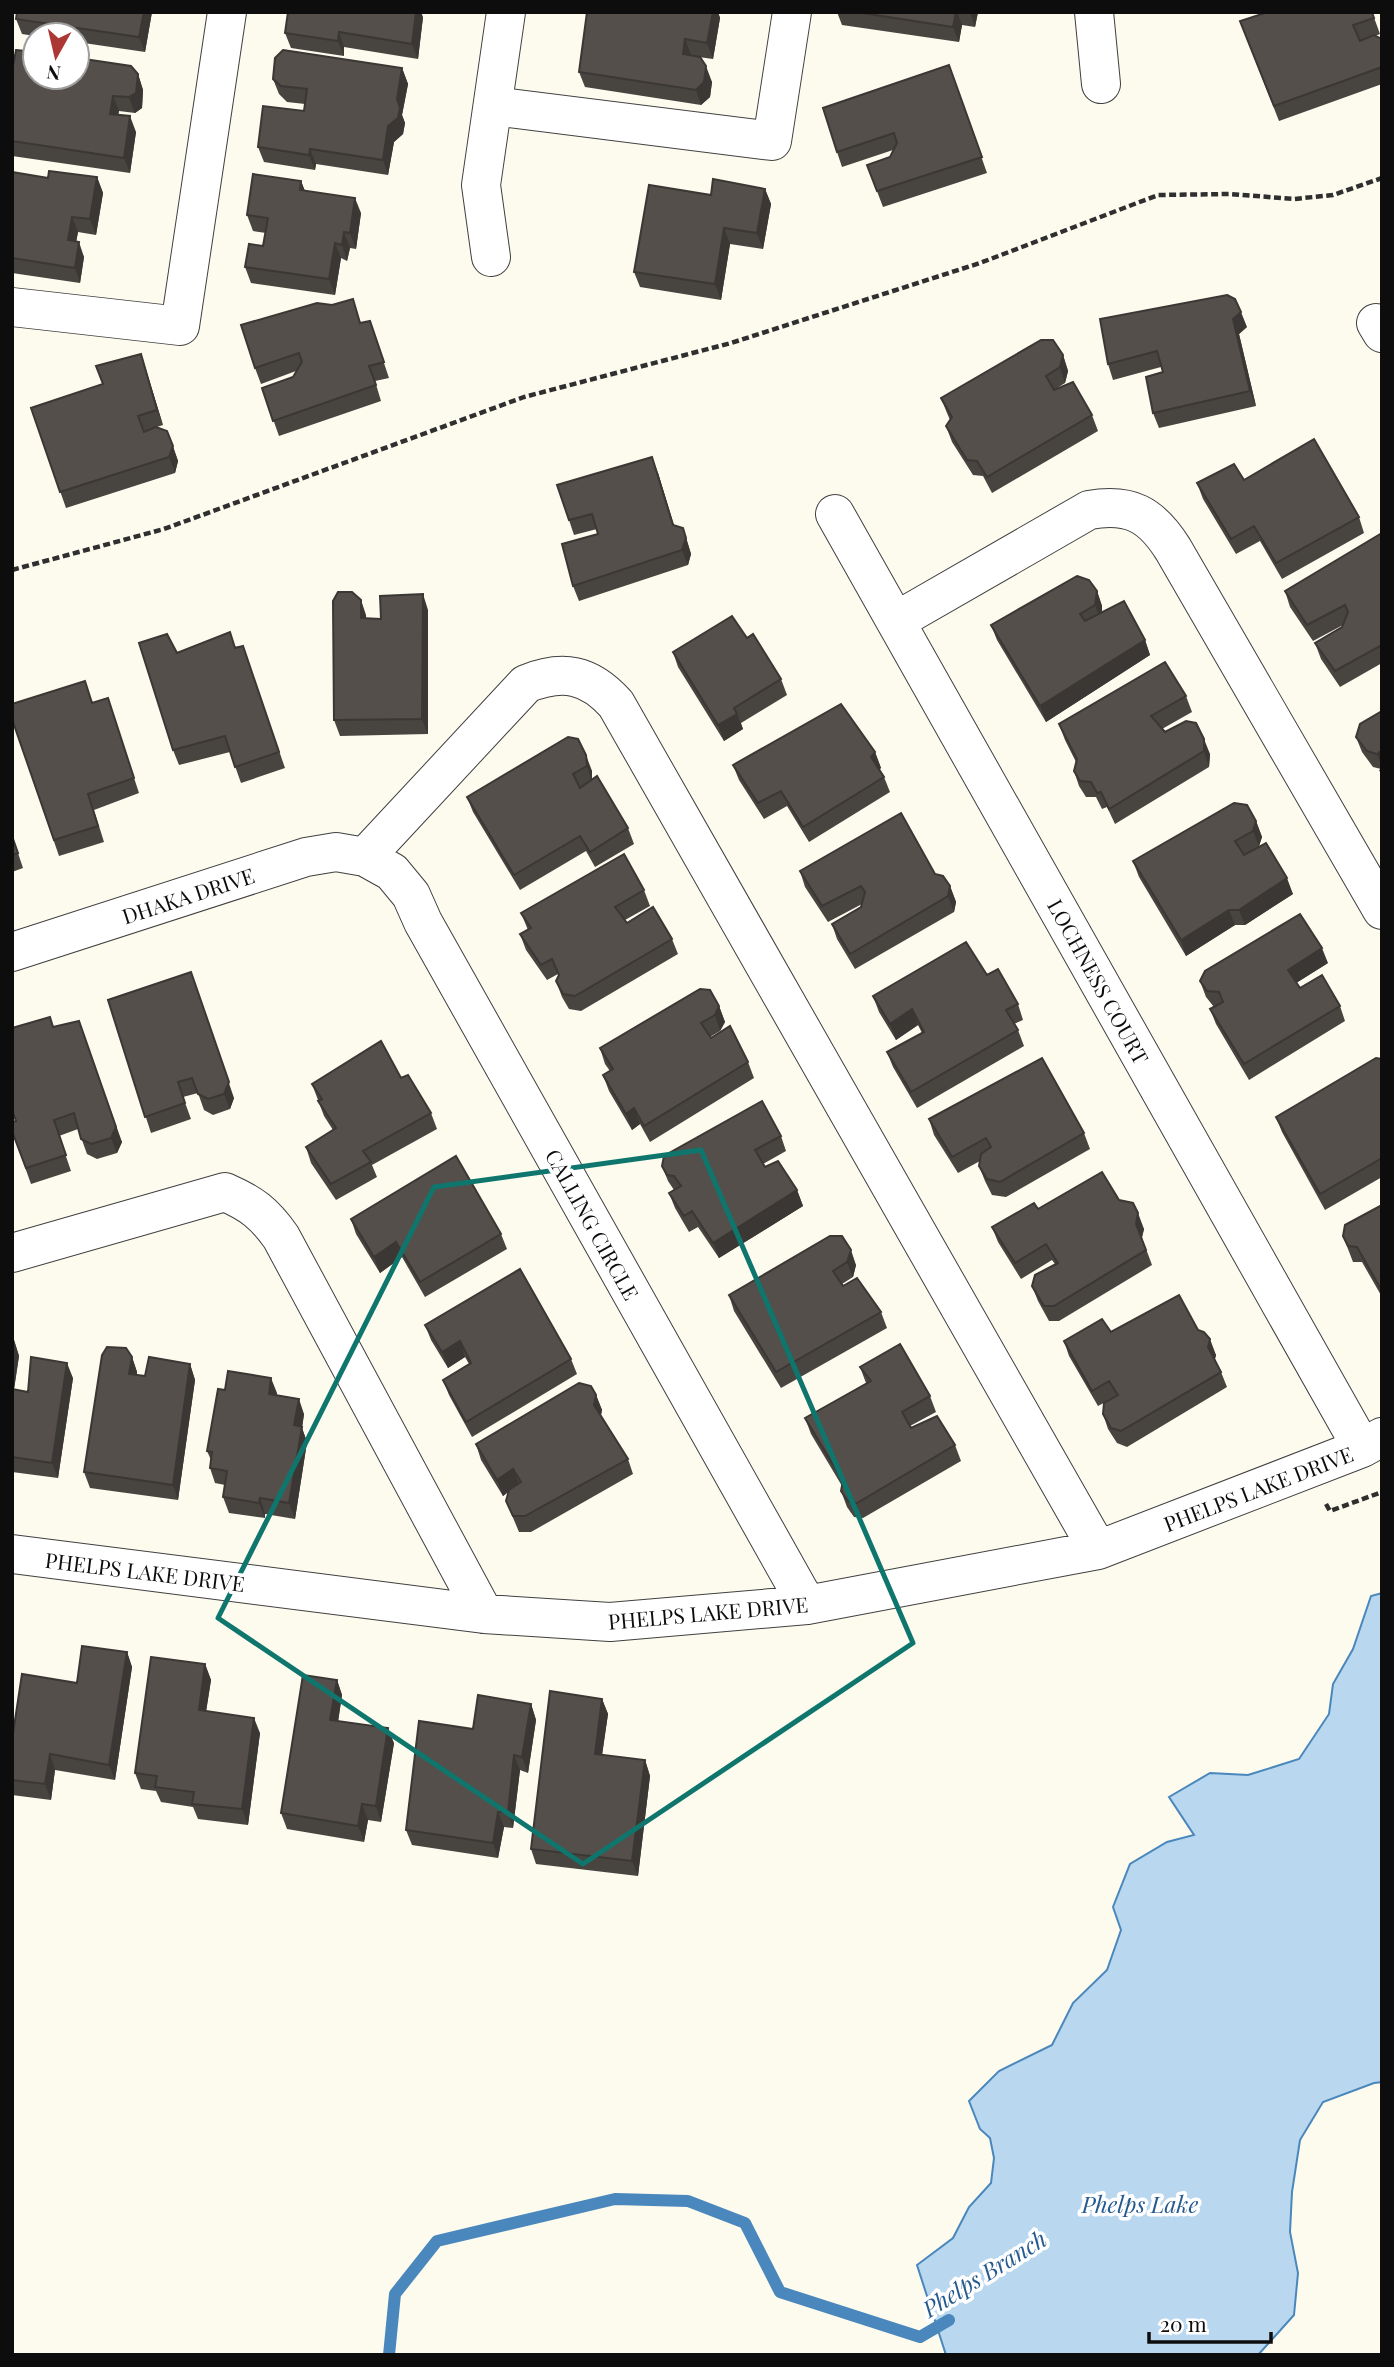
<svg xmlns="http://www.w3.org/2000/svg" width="1394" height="2367" viewBox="0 0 1394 2367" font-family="'Playfair Display',serif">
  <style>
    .water { fill: #b9d7ee; stroke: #4987bc; stroke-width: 2 }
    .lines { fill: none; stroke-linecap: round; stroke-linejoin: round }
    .stream { stroke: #4987bc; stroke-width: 12 }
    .minor-casing { stroke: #404040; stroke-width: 40 }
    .path { stroke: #2f2f2f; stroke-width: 4.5; stroke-dasharray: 7 3.5; stroke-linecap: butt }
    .minor { stroke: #fff; stroke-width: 38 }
    .wall { fill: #484440 }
    .shaded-wall { fill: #3b3734 }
    .building { fill: #544f4a; stroke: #3b3734; stroke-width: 2 }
    .marked { fill: none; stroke: #0f766e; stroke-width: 5; stroke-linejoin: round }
    .labels { text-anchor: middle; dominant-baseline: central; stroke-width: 7; stroke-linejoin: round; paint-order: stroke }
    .street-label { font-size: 21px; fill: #0d0d0d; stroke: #fff }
    .water-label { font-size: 23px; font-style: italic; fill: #255a8f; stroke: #fff }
  </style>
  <rect width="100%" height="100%" fill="#fdfbee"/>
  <path class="water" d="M1382,1593V2082L1374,2083L1323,2102L1300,2140L1292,2192L1290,2232L1298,2273L1294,2315L1258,2355H946L917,2265L953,2238L969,2207L991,2183L994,2158L990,2138L980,2129L969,2101L999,2071L1052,2045L1073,2003L1107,1970L1121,1930L1113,1907L1130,1864L1167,1842L1194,1835L1169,1797L1210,1773L1248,1775L1299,1759L1329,1714L1333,1684L1353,1649L1371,1596Z"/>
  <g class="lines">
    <path class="stream" d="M389,2355L395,2294L437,2241L615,2199L688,2201L745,2223L780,2292L920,2337L949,2320"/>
    <defs>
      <path id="minor" d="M1094,12L1101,84
        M493,106L772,141L792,12
        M491,257L481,185L506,12
        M12,307L180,326L227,12
        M1376,323L1382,333
        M835,514L1362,1448
        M896,621L1089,510C1130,503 1151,514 1173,549L1382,910
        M365,857L526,684C563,669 589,674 616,704L1098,1550
        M12,952L306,857L336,852L365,857L392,872L411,895L423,922L807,1605
        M12,1253L225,1192C252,1204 264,1213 281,1237L484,1614
        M12,1554L484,1614L610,1622L807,1605L1098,1550L1362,1448L1382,1437"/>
    </defs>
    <use href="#minor" class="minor-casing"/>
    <path class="path" d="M12,570L164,529L524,397L731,343L980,263L1158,195L1230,194L1294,199L1333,195L1382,178
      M1326,1504L1330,1511L1382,1492"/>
    <use href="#minor" class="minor"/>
  </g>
  <path class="wall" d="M152,12L145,52L77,42V35H35V36L22,34L16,19Z
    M587,12H718L720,18L713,59L691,56L712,82L710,97L701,105L585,87L579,72Z
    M837,12H978L975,27L962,25L959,42L842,25Z
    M1372,12L1380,34L1375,36L1382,39V84L1279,121L1246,37Z
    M423,17L418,59L344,47V56L291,48L285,33Z
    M949,65L987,173L883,207L867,165L890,157L893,150L842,167L837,152Z
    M402,68L408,84L402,115L405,123L403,134L394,142L388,175L316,164L315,170L264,162L258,147L304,111L305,104L287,102L279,94L273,79Z
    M12,71L138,74L143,90L142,108L135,113L119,111L118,115L136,132L130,173L12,156Z
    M12,172L48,178L97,177L103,193L96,235L78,232L76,241L84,257L80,283L12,273Z
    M301,181L305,191L361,213L356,249L350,248L347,261L341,258L335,295L251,283L245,267L263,246L266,233L253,231L247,215Z
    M765,189L771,204L763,249L730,244L721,300L640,287L634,272L711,195Z
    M370,321L389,378L375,381L381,401L279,436L262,388L293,377L296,371L261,384L255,368L361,323Z
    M1247,327L1239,334L1256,406L1159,428L1153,413L1163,372L1161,367L1113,380L1108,364Z
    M1063,355L1068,371L1065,383L1054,390L1092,415L1098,431L992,493L983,476L973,475L952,442L946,426L950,420L947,413L941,398Z
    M96,366L146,370L163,425L157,427L167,431L178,461L175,473L66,508L31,408L103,384Z
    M658,473L674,525L683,528L688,544L691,554L688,565L579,601L573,586L598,534L597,529L574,535L569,520Z
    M1244,480L1359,517L1364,533L1282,579L1260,541L1236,554L1203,499L1197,483Z
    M1382,533V663L1340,687L1321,659L1315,643L1342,627L1343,625L1313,641L1290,607L1285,591Z
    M1097,591L1102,606V612L1145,640L1150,655L1046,722L997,640L991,625Z
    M361,600L366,619H381L428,610V734L340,736L334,720Z
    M747,638L781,679L787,695L741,723L743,729L724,741L678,667L673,652Z
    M243,646L285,768L241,783L230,752L179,765L173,750L177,653Z
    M1186,696L1192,712L1162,729L1165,732L1210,754L1209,767L1115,824L1107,807L1102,809L1096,797H1086L1079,786L1074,771L1076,762L1065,740L1059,724Z
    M92,702L113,714L139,793L94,810L104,842L59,856L12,719Z
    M1382,711V776L1379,770L1381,769L1373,767L1362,752L1356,737Z
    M568,737L592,771V779L628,828L634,844L595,867L586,851L520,890L473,812L467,797Z
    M875,752L881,768L879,769L884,777L890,792L809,842L787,806L764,819L739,780L733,765Z
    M1256,821L1262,837L1259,846L1293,894L1245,925H1235L1186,956L1139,877L1133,861Z
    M12,835L23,868L12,872Z
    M800,871L935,874L950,886L956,902L954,912L855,969L837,939L832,924L861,907L862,904L828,922L805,887Z
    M644,890L650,906L625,920L627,923L672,939L678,954L581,1011L569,1009L562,997L556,981L558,976V974L547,980L526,950L520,934L528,930L521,913Z
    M1328,963L1296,983L1300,988L1340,1006L1345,1021L1249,1080L1216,1024L1210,1009L1214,1007L1206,997L1200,981Z
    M987,975L1018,1004L1023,1020L1014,1024L1018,1030L1024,1046L917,1108L893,1067L887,1052L922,1033L918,1025L896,1040L879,1012L873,996Z
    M108,1000L234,1098L230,1109L213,1115L204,1110L198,1093L183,1097L191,1119L151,1133Z
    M719,1006L725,1022L720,1031L710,1037L748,1062L754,1078L650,1142L640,1124L632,1130L609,1091L603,1075L610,1071L605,1064L600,1048Z
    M53,1027L122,1142L117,1153L97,1159L87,1154L78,1129L59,1136L71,1171L31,1184L12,1131Z
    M1382,1059V1177L1325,1210L1282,1132L1276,1117Z
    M401,1078L431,1113L437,1129L372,1165L377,1177L336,1200L311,1163L306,1147L333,1130L324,1116L312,1084Z
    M929,1119L1084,1133L1090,1149L1006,1197L992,1195L985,1181L979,1166L980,1161L958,1173L934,1135Z
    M781,1136L786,1151L763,1164L765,1167L797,1190L803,1206L719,1258L698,1227L689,1232L675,1208L669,1193L674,1190L668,1181L662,1166Z
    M1119,1200L1144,1229L1142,1238L1152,1265L1059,1321H1049L1038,1301L1032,1286L1055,1264L1052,1260L1021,1279L998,1242L992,1227L1038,1209Z
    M1382,1205V1297L1362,1262H1353L1343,1236Z
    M351,1219L501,1234L507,1249L425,1297L402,1257L380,1273L356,1234Z
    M830,1236L856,1265L853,1277L842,1284L881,1312L887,1328L781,1388L734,1311L729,1295Z
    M425,1325L571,1359L577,1374L472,1437L449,1395L443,1380L469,1364L465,1357L448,1368L431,1340Z
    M1198,1330L1216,1355L1215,1359L1221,1372L1227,1387L1127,1447L1117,1443L1108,1429L1103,1414L1115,1397L1098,1406L1069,1356L1064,1341L1111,1332Z
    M12,1340H14L19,1356L14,1390L28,1392L73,1378L58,1478L12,1472Z
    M132,1357L137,1372V1375L145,1376L190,1364L195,1380L178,1500L90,1488L84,1472Z
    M860,1367L930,1396L936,1412L910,1426L911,1428L955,1445L961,1461L863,1518L854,1517L847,1507L841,1491L842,1486L811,1434L805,1418L866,1383Z
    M225,1390L277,1393L276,1395L304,1414L302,1428L307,1442L295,1519L265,1514V1518L229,1513L223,1497L225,1485L215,1483L210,1468L211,1460L207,1451Z
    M596,1395L602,1410L601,1415L628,1459L633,1474L531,1532H519L506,1501L508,1492L503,1496L481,1460L476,1444Z
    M127,1652L132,1667L115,1780L55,1770L51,1800L12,1795V1740L77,1683Z
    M205,1664L211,1680L206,1711L260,1733L248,1825L198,1819L193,1807L161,1802L156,1791L141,1789L135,1773Z
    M337,1680L342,1695L338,1721L394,1743L381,1822L368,1820L364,1842L287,1829L281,1813Z
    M602,1699L608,1714L602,1755L645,1760L650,1776L638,1876L536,1864L531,1849Z
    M531,1704L536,1720L528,1773L520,1770L513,1828L504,1827L498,1858L412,1845L406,1830L473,1729Z"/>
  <path class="shaded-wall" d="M144,12H152L145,52L139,37Z
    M416,12H421L423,17L418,59L412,44Z
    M713,12H718L720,18L713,59L707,43Z
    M956,12H957L962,25L959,42L953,27Z
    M970,12H978L975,27Z
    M339,32L344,47V56L338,41Z
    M685,39L691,55L688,70L683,54Z
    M706,66L712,82L710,97L701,105L696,90Z
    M402,68L408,84L402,115L405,123L403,134L394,142L388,175L383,160L388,126L397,99Z
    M138,74L143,90L142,108L135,113L129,97Z
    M113,96L119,111L115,129L110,114Z
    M130,116L136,132L130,173L124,158Z
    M310,149L316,164L315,170L309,155Z
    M97,177L103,193L96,235L90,219Z
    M301,181L307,197L300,190Z
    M765,189L771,204L763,249L757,233Z
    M355,198L361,213L356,249L350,233Z
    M72,217L78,232L74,255L68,240Z
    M724,228L730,244L721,300L715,284Z
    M344,232L350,248L347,261L342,245Z
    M79,242L84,257L80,283L75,268Z
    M335,243L341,258L335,295L329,279Z
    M1241,312L1247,327L1239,334L1256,406L1250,391L1233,319Z
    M141,354L146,370L163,425L157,410Z
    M1063,355L1068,371L1065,383L1060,367Z
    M173,446L178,461L175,473L169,457Z
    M652,457L658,473L678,540L673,525Z
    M683,528L691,554L688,565L682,550Z
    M1097,591L1102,606L1101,620L1095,605Z
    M423,594L428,610V734L422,719Z
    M361,600L366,615L367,634L361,618Z
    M1145,640L1150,655L1046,722L1040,706Z
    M737,714L743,729L724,741L718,725Z
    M1204,739L1210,754L1209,767L1204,751Z
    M1382,750V767L1377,754Z
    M875,752L881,768L877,772L871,757Z
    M586,755L592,771V782L587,766Z
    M1256,821L1262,837L1259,846L1253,831Z
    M1287,878L1293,894L1245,925L1239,910Z
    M950,886L956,902L954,912L948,896Z
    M1229,910L1235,925L1186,956L1181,940Z
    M1322,948L1328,963L1293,985L1288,970Z
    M191,972L234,1098L230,1109L224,1094Z
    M719,1006L725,1022L720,1031L715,1015Z
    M912,1009L918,1025L896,1040L890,1024Z
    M79,1021L122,1142L117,1153L111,1138Z
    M634,1108L640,1124L632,1130L626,1114Z
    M797,1190L803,1206L719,1258L713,1243Z
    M1138,1213L1144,1229L1141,1240L1136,1224Z
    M396,1242L402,1257L380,1273L374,1257Z
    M851,1250L856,1265L853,1277L847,1262Z
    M1210,1339L1216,1355L1214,1362L1208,1347Z
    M14,1340L19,1356L12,1401V1349Z
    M460,1341L465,1357L448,1368L442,1352Z
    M132,1357L137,1372L135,1390L129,1374Z
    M67,1363L73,1378L58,1478L52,1463Z
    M190,1364L195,1380L178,1500L173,1485Z
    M271,1378L277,1393L274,1409L269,1394Z
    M596,1395L602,1410L600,1420L594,1405Z
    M299,1399L304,1414L302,1428L307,1442L295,1519L289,1503L294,1425Z
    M513,1469L519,1484L503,1496L497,1480Z
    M260,1498L265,1514V1518L259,1503Z
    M127,1652L132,1667L115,1780L109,1765Z
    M205,1664L211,1680L204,1725L199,1710Z
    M337,1680L342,1695L336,1736L330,1720Z
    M602,1699L608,1714L600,1769L595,1754Z
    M531,1704L536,1720L528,1773L522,1757Z
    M254,1718L260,1733L248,1825L242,1809Z
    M388,1728L394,1743L381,1822L376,1806Z
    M50,1754L55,1770L51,1800L45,1784Z
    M514,1755L520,1770L513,1828L508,1812Z
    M645,1760L650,1776L638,1876L632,1861Z
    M362,1804L368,1820L364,1842L358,1826Z
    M498,1812L504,1827L498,1858L493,1843Z"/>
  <path class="building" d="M17,12H144L139,37L16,19Z
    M288,12H416L412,44L339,32L338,41L285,33Z
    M587,12H713L707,43L685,39L683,54L700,57L706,66L704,82L696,90L579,72Z
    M856,12H956L953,27Z
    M1268,12H1372L1374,18L1353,25L1360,41L1374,35L1382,39V67L1274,106L1240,21Z
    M16,50L35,52V77H77V58L131,66L138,74L136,93L129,97L113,96L110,114L130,116L124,158L12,141V71Z
    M283,50L402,68L397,99L400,108L398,118L388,126L383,160L310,149L309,155L258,147L263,106L304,111L307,89L281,86L273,79L275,58Z
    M949,65L982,157L877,191L867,165L890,157L897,143L894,133L837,152L823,108Z
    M49,171L97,177L90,219L72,217L68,240L79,242L75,268L12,258V172L48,178Z
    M253,174L301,181L300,190L355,198L350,233L344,232L342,245L335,243L329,279L245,267L249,244L263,246L268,218L247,215Z
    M713,179L765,189L757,233L724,228L715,284L634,272L649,185L711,195Z
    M1227,295L1235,299L1241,312L1233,319L1250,391L1153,413L1146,377L1163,372L1157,351L1108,364L1100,319Z
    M353,299L360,323L370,321L384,362L369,366L376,385L273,421L262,388L293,377L302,362L299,353L255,368L241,325L317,303L332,305Z
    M1041,340H1053L1063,355L1060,367L1046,376L1054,390L1073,382L1092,415L987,477L977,461L967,460L946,426L952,417L941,398Z
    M141,354L157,410L138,416L144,432L156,427L167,431L173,446L169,457L60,492L31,408L103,384L96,366Z
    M1314,439L1359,517L1276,563L1254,526L1231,539L1197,483L1234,464L1244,480Z
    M652,457L673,525L683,528L686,538L682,550L573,586L562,544L598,534L592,514L569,520L557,485Z
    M1382,533V645L1335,671L1315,643L1342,627L1348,612L1345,605L1307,625L1285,591Z
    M1077,576L1089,580L1097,591L1095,605L1080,614L1085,621L1124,601L1145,640L1040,706L991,625Z
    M338,592H352L361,600V618L381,619L380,596L423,594L422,719L334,720L333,601Z
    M732,616L747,638L753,634L781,679L734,708L737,714L718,725L673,652Z
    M230,632L235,648L243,646L279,752L235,767L225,736L173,750L139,643L167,634L177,653Z
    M1165,662L1186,696L1151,716L1165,732L1186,721L1196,723L1204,739V751L1109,809L1101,792L1097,793L1091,782L1080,781L1074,771L1077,759L1059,724Z
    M85,681L92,703L108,698L134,778L88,794L98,826L54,840L12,719V704Z
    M841,704L875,752L871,757L884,777L803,827L781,791L758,803L733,765Z
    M1382,711V750L1377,754L1367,751L1356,737L1360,724Z
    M568,737L578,739L586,755L587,766L573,774L580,788L597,776L628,828L590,852L580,836L514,875L467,797Z
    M1234,803L1247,805L1256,821L1253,831L1235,841L1244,855L1266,843L1287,878L1239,910H1229L1181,940L1133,861Z
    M901,813L935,874L943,876L950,886L948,896L850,954L832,924L861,907L865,892L861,886L822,906L800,871Z
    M12,836L18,853L12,855Z
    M624,854L644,890L615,907L627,923L653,907L672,939L575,996L563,994L556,981L559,975L552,959L541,965L520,934L531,928L521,913Z
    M1300,914L1322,948L1288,970L1300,988L1322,975L1340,1006L1244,1064L1210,1009L1223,1002L1219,992L1207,991L1200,981L1205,971Z
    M966,942L987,975L998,969L1018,1004L1006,1010L1018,1030L911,1092L887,1052L924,1032L912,1009L890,1024L873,996Z
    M191,972L229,1082L224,1094L208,1099L198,1094L192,1078L178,1082L185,1103L145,1117L108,1000Z
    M700,989L710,990L719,1006L715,1015L701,1023L711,1038L730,1026L748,1062L644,1126L634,1108L626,1114L603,1075L613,1069L600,1048Z
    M50,1017L53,1027L79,1021L116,1127L111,1138L91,1144L81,1139L74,1113L54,1120L66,1155L26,1168L12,1131V1122L16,1121L12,1110V1043L13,1042L12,1028Z
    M381,1041L401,1078L408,1075L431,1113L363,1151L371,1162L331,1184L306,1147L336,1128L318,1101L322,1099L312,1084Z
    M1042,1058L1084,1133L1000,1182L987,1179L979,1166L981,1154L991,1147L986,1138L952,1157L929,1119Z
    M1376,1058L1382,1059V1158L1320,1194L1276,1117Z
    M762,1101L781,1136L755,1150L765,1167L778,1161L797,1190L713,1243L692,1211L684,1216L669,1193L681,1186L674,1176L667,1175L662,1166L664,1156Z
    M456,1156L501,1234L420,1282L396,1242L374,1257L351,1219Z
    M1102,1172L1119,1200L1133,1203L1138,1213L1136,1224L1146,1250L1054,1306H1044L1032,1286L1035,1275L1058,1263L1046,1244L1015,1263L992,1227L1034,1203L1038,1209Z
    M1382,1205V1291L1357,1247L1348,1246L1343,1236L1345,1225Z
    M830,1236H842L851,1250L847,1262L833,1271L843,1286L857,1278L881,1312L776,1372L729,1295Z
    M520,1269L571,1359L466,1422L443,1380L471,1363L460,1341L442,1352L425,1325Z
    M1179,1295L1198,1330L1204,1332L1210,1339L1208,1347L1221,1372L1121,1431L1111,1428L1103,1414L1104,1403L1118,1395L1109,1381L1092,1391L1064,1341L1102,1319L1111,1332Z
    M900,1344L930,1396L902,1412L911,1428L937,1416L955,1445L857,1503L848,1501L841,1491L843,1481L805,1418L871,1381L860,1367Z
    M107,1347L126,1348L132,1357L129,1374L145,1376L149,1357L190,1364L173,1485L84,1472L102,1355Z
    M31,1357L67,1363L52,1463L12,1457V1389L28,1392Z
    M228,1371L271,1378L269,1394L299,1399L294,1425L302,1427L289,1503L260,1498L259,1503L223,1497L227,1471L210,1468L212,1452L207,1451L218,1389L225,1390Z
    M579,1383L591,1386L596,1395L594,1405L628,1459L525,1516H513L506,1501L509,1490L521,1482L513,1469L497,1480L476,1444Z
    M82,1646L127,1652L109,1765L50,1754L45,1784L12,1780V1740L22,1674L77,1683Z
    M151,1657L205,1664L199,1710L254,1718L242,1809L192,1804L194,1792L155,1787L157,1776L135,1773Z
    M303,1675L337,1680L330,1720L388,1728L376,1806L362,1804L358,1826L281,1813Z
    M550,1691L602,1699L595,1754L645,1760L632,1861L531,1849Z
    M478,1695L531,1704L522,1757L514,1755L508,1812H498L493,1843L406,1830L419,1721L473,1729Z"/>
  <path class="marked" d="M701,1150L913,1643L583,1864L218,1618L434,1187Z"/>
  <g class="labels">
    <g class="street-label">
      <text transform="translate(188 895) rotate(-18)">DHAKA DRIVE</text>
      <text transform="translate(1099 981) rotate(61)">LOCHNESS COURT</text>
      <text transform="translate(593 1224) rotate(61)">CALLING CIRCLE</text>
      <text transform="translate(1258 1488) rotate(-21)">PHELPS LAKE DRIVE</text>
      <text transform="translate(145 1571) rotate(7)">PHELPS LAKE DRIVE</text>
      <text transform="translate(708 1612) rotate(-5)">PHELPS LAKE DRIVE</text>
    </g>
    <g class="water-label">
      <text x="1140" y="2203">Phelps Lake</text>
      <text transform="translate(984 2273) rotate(-32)">Phelps Branch</text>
    </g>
  </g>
  <rect width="1394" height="2367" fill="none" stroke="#0d0d0d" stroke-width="28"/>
  <g transform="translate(56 56) rotate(188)"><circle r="33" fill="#ffffff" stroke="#9e9e9e" stroke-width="2"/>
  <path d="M0-5L12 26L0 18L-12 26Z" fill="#ac3836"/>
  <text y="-10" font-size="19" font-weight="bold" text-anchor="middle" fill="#0d0d0d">N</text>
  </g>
  <path d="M1149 2332v10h122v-10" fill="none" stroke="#0d0d0d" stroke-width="3.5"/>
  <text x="1160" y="2332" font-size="21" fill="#0d0d0d" stroke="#ffffff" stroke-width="5" paint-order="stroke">20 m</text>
</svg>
